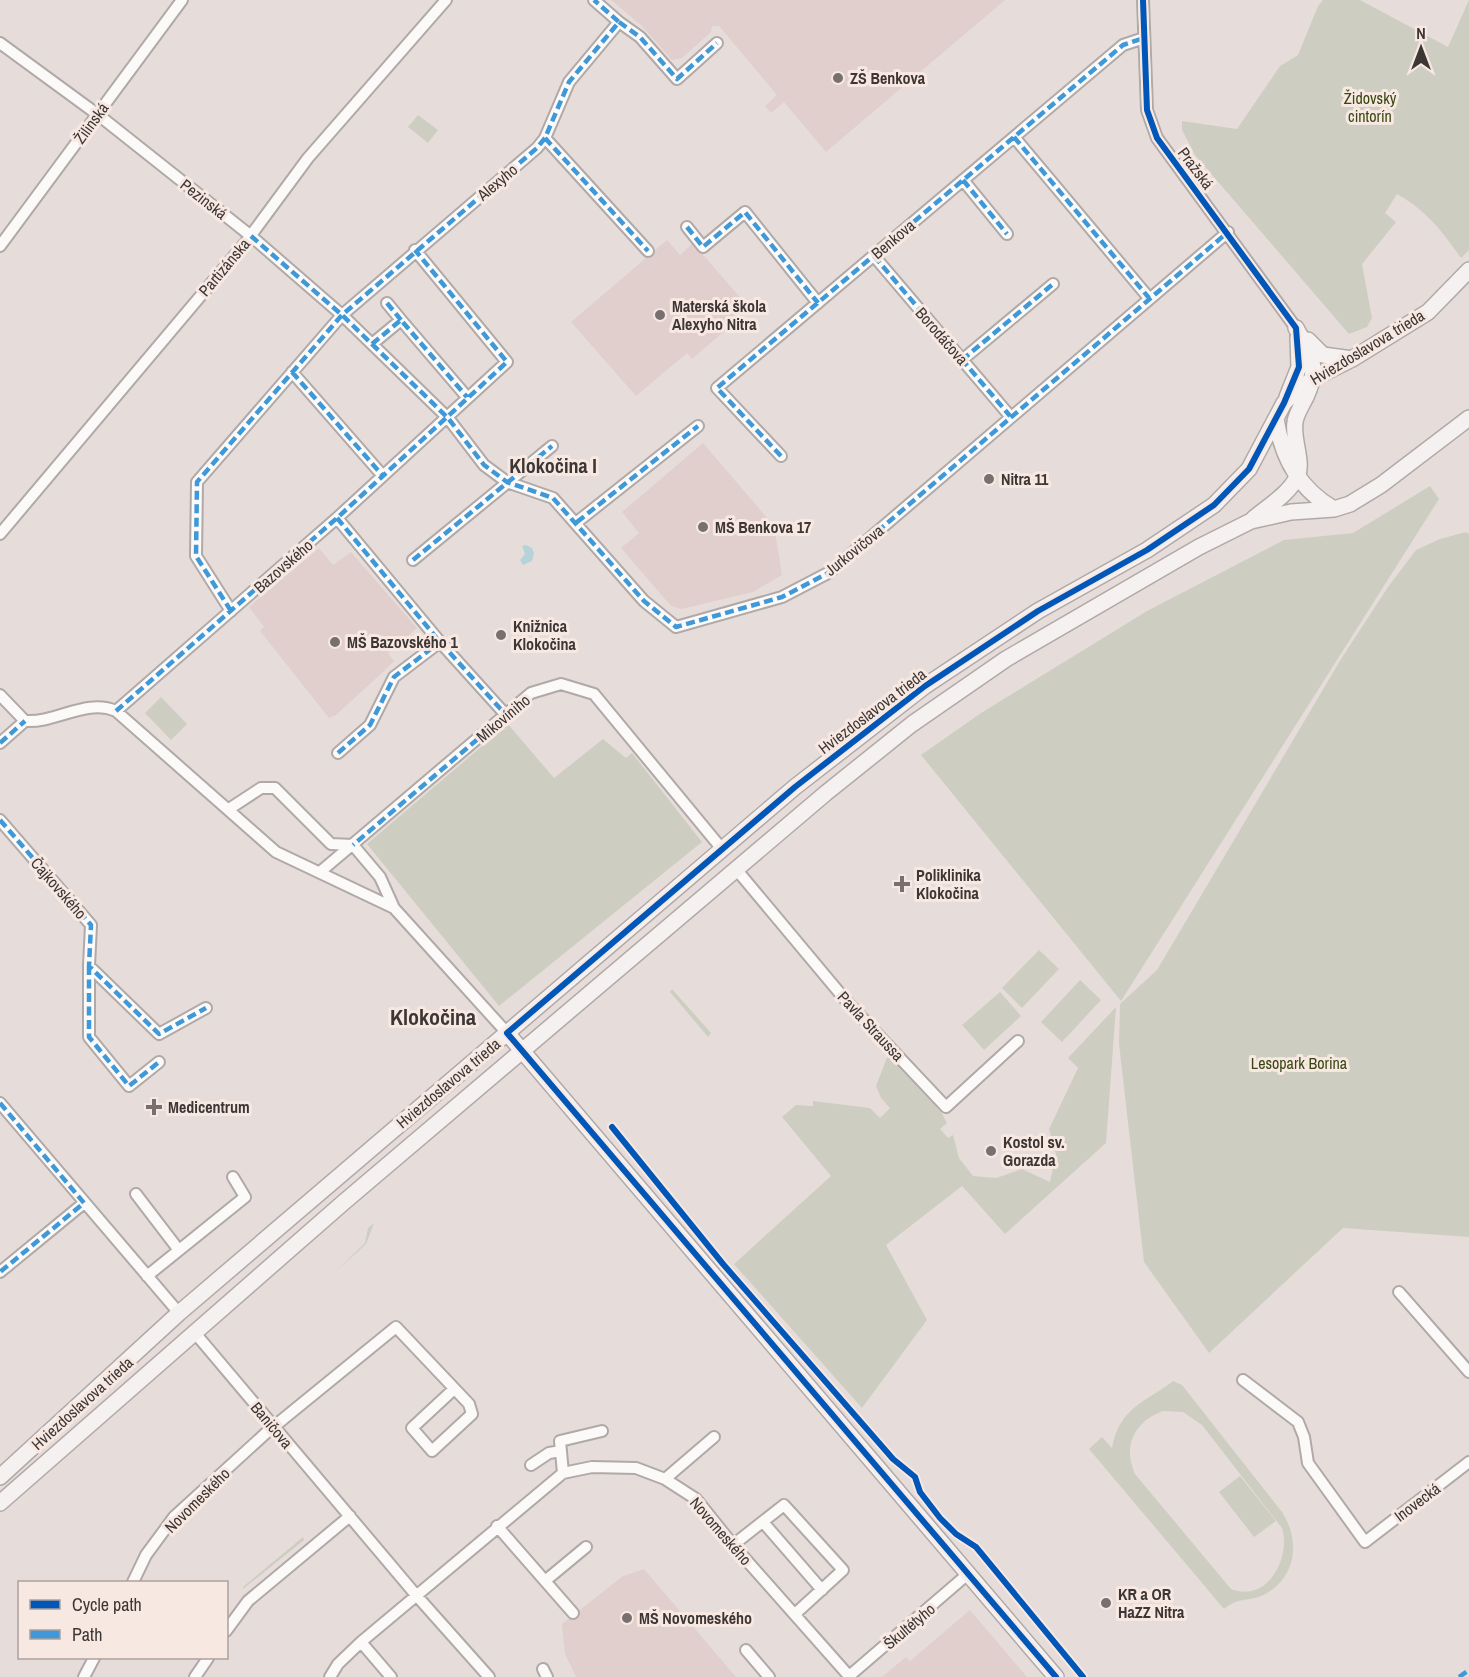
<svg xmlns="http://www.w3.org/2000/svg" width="1469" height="1677" viewBox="0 0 1469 1677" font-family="'Archivo Narrow',sans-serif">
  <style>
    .education { fill: #e0cfcc }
    .green { fill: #cdcec1; fill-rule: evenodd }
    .water { fill: #b6d3d9 }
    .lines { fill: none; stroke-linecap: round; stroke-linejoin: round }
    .street-casing { stroke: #b0a9a7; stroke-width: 14 }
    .secondary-casing { stroke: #b0a9a7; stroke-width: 18 }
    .street { stroke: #fbfaf9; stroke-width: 10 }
    .secondary { stroke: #f5f1f0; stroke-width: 15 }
    .quiet { stroke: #3f98d8; stroke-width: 4.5; stroke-dasharray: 9 4.5; stroke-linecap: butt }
    .cycleway-casing { stroke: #f8e8e2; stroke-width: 10 }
    .cycleway { stroke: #0057b8; stroke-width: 6 }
    .poi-dot { fill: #78706e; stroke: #f8e8e2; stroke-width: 2 }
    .labels { text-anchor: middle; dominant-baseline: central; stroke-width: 6; stroke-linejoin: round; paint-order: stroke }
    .poi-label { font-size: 16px; font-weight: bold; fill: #3c3634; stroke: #f8e8e2; text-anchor: start }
    .park-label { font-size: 16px; fill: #374712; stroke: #f8e8e2 }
    .street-label { font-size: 16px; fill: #3c3634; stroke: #f8e8e2 }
    .quarter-label { font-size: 20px; font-weight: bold; fill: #3c3634; stroke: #f8e8e2 }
    .district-label { font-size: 22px; font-weight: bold; fill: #3c3634; stroke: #f8e8e2 }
  </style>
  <rect width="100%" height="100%" fill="#e6ddda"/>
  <path class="education" d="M611,0H1005L826,152L784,102L771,113L765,106L777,95L719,26H712L711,32L682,58L672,60L641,25Z
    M667,240L680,255L693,243L750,309L692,359L687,353L636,396L571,322Z
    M703,443L774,526L782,575L753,592L681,609L671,606L621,548L639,533L622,512Z
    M319,548L333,565L351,552L417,628L388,653L394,661L383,672L336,715L329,718L260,631L264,627L249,607Z
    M644,1569L736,1677H576L565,1654L562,1624L623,1576Z
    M970,1610L1027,1677H882L906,1657L910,1661Z"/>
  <path class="green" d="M1323,0H1360L1448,47L1469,0V250L1461,258C1440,228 1425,210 1397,194L1385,213L1396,222L1362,264L1372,318L1367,327L1349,334L1195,155L1182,130V121L1237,129L1280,66L1298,55L1318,6Z
    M418,115L438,130L428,143L408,127Z
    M1430,486L1439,499L1121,1001L921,755L981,713L1147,611L1284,540L1353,533Z
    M1466,532L1469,534V1237L1343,1228L1209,1353L1144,1262L1119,1044L1120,1004L1157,970L1341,659L1388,587L1416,550L1440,539Z
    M161,697L187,724L171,740L145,713Z
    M508,724L554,778L603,739L626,758L632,753L702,842L499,1006L367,844Z
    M1039,950L1059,969L1022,1008L1002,988Z
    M1080,980L1101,1000L1062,1042L1041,1022Z
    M672,989L711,1033L708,1037L670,992Z
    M1000,992L1021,1016L984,1050L962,1025Z
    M1116,1007L1106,1143L1005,1234L962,1186L886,1245L927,1320L862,1408L734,1264L831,1176L782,1117L796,1105L813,1106V1101L870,1108L880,1118L890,1108L881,1098L876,1086L888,1055L941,1112L947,1123L940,1129L948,1138L953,1135L959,1158L973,1176L996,1178L1022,1169L1050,1182L1056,1154L1049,1129L1078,1068L1068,1058Z
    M374,1223L366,1244L334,1273L365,1243L368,1228Z
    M1173,1381L1182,1385L1282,1512C1300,1540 1297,1575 1267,1593C1251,1603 1241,1595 1224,1609L1089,1449L1102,1437L1112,1448C1120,1406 1145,1403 1173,1381ZM1163,1411L1183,1412L1202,1425L1282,1528C1291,1559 1267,1603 1231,1589L1135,1474C1122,1446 1135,1421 1163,1411Z
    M1240,1476L1276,1521L1254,1537L1219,1492Z
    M303,1537L304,1540L243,1589V1587Z"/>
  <path class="water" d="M526,545L532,548L534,553L532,561L523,565L520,560L525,554L522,546Z"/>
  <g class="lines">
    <defs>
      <path id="street" d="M1143,0L1147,110L1157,138L1296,328
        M619,22L640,37L677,79L717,43
        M0,43L101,117L251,236L342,315L448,418L484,465L507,482L553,498L644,601L676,627L782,597L830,572L1228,232
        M1014,137L1149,298
        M545,138L648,251
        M963,180L1007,234
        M687,227L703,247L745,212L818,303
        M0,246L182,0
        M874,256L1010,416
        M387,303L401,320
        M372,344L401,320L467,397
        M962,360L1053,284
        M292,372L383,476
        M781,456L717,388L1123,45L1144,38
        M337,518L440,642L506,715
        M577,522L698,426
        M0,534L246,242L308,158L446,0
        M413,560L552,446
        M231,611L196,556L197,482L342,315L537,148L545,138L569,82L619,22L594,0
        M0,695L25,721
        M116,711L337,518L507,362L415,250
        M25,721C57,723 86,698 116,711L276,852L394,908
        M0,743L25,721
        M338,753L370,725L394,677L440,642
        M229,809L261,788H275L331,844L353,845L380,877L394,908L507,1033
        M0,820L91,925L89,966L159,1034L206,1008
        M736,869L848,1003L946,1107L1018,1041
        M320,872L531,693L561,684L594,694L722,849
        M89,966V1037L129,1086L159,1062
        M0,1103L179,1313
        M136,1194L178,1249
        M0,1272L84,1203
        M147,1276L245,1197L233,1177
        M1399,1292L1469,1372
        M195,1333L416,1595L489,1677
        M1243,1380L1298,1422L1304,1437L1308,1463L1365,1542L1469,1462
        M531,1465L549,1453L561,1451
        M563,1473L560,1441L602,1431
        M665,1479L714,1437
        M763,1522L822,1590
        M497,1526L573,1613
        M733,1545L784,1505L843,1570L795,1614
        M545,1581L586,1547
        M133,1582L146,1555L174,1517L266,1433L396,1327L469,1404L472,1414L432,1451L412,1428L454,1389
        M226,1631L248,1601L350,1516
        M361,1642L391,1677
        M746,1650L769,1677
        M543,1669L547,1677
        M84,1677L94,1658
        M195,1677L208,1658
        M330,1677L338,1664L361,1642L563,1473L592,1467L636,1468L665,1479L696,1499L733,1545L849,1676
        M848,1677L969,1573"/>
      <path id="secondary" d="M1308,340L1323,355L1352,359
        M1287,397L1299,367L1298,337
        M1276,419C1282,458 1299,489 1334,509
        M1253,519C1267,507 1289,494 1297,477C1304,461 1292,440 1295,422C1296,414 1302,405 1306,397C1320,367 1311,355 1296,328
        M507,1033L1056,1677
        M0,1477L179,1313L795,787L925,686L1038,611L1147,550L1214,505L1249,469L1284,403L1296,391L1314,378L1352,359L1428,312L1469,270
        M0,1503L344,1202L826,793L912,724L1006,659L1199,547L1251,521L1291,512L1334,509L1350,504L1381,485L1469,418"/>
    </defs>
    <use href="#street" class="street-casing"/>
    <use href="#secondary" class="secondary-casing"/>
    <use href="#street" class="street"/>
    <use href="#secondary" class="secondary"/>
    <path class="quiet" d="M619,22L640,37L677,79L717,43
      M1014,137L1149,298
      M545,138L648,251
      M963,180L1007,234
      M687,227L703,247L745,212L818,303
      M251,236L342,315L448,418L484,465L507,482L553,498L644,601L676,627L782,597L830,572L1228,232
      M874,256L1010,416
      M387,303L401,320
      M372,344L401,320L467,397
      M962,360L1053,284
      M292,372L383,476
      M781,456L717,388L1123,45L1144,38
      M337,518L440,642L506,715L353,845
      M577,522L698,426
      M413,560L552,446
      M231,611L196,556L197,482L342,315L537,148L545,138L569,82L619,22L594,0
      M116,711L337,518L507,362L415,250
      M0,743L25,721
      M338,753L370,725L394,677L440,642
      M0,820L91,925L89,966L159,1034L206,1008
      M89,966V1037L129,1086L159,1062
      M0,1103L84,1203L0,1272
      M1459,1677L1469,1670"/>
    <defs>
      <path id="cycleway" d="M612,1127L723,1264L893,1459L915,1477L920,1492L940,1518L956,1534L976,1547L1083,1677
        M1056,1677L507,1033L795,787L925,686L1038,611L1147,550L1214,505L1249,469L1284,403L1299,367L1296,328L1157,138L1147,110L1143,0"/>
    </defs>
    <use href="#cycleway" class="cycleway-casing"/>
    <use href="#cycleway" class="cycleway"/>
  </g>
  <g class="poi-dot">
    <circle cx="838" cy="78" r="6"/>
    <circle cx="660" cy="315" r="6"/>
    <circle cx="989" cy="479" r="6"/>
    <circle cx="703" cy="527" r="6"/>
    <circle cx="501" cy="635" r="6"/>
    <circle cx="335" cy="642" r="6"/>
    <path d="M899 875h6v6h6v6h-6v6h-6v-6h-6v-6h6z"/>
    <path d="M151 1098h6v6h6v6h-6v6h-6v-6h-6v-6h6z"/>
    <circle cx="991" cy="1151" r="6"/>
    <circle cx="1106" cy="1603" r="6"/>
    <circle cx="627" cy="1618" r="6"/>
  </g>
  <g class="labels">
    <g class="poi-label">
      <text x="850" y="78">ZŠ Benkova</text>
      <text x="672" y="306">Materská škola<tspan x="672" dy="18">Alexyho Nitra</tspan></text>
      <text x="1001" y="479">Nitra 11</text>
      <text x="715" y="527">MŠ Benkova 17</text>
      <text x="513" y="626">Knižnica<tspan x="513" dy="18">Klokočina</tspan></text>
      <text x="347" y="642">MŠ Bazovského 1</text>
      <text x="916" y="875">Poliklinika<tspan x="916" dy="18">Klokočina</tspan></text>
      <text x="168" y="1107">Medicentrum</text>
      <text x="1003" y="1142">Kostol sv.<tspan x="1003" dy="18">Gorazda</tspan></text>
      <text x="1118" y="1594">KR a OR<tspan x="1118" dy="18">HaZZ Nitra</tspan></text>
      <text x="639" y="1618">MŠ Novomeského</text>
    </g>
    <g class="park-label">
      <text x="1370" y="98">Židovský<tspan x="1370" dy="18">cintorín</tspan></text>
      <text x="1299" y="1063">Lesopark Borina</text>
    </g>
    <g class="street-label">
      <text transform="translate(91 123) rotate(-54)">Žilinská</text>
      <text transform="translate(1196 168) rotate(53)">Pražská</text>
      <text transform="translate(497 182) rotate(-40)">Alexyho</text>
      <text transform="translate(204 199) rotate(38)">Pezinská</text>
      <text transform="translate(893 239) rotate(-40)">Benkova</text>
      <text transform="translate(224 267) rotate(-50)">Partizánska</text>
      <text transform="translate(942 336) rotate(49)">Borodáčova</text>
      <text transform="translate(1367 347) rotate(-31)">Hviezdoslavova trieda</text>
      <text transform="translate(854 550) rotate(-39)">Jurkovičova</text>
      <text transform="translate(283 566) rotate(-41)">Bazovského</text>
      <text transform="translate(872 711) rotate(-37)">Hviezdoslavova trieda</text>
      <text transform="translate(503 718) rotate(-40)">Mikovíniho</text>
      <text transform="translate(59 888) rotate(49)">Čajkovského</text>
      <text transform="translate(871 1026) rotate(47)">Pavla Straussa</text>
      <text transform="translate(448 1083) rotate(-40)">Hviezdoslavova trieda</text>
      <text transform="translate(82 1403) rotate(-42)">Hviezdoslavova trieda</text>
      <text transform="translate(272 1425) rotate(50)">Baničova</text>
      <text transform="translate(197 1500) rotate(-45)">Novomeského</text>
      <text transform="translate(1417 1502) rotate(-37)">Inovecká</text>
      <text transform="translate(721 1531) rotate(49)">Novomeského</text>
      <text transform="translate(909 1626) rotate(-40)">Škultétyho</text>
    </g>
    <g class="quarter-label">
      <text x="553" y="465">Klokočina I</text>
    </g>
    <g class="district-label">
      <text x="433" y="1017">Klokočina</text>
    </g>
  </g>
  <rect x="18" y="1581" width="210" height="78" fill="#f8e8e2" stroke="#ada19c" stroke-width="1.5"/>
  <rect x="30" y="1600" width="30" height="9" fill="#0057b8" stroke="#ada19c" stroke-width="1.5"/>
  <text x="72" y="1611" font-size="18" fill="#3c3634">Cycle path</text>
  <rect x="30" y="1630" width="30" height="9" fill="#3f98d8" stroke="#ada19c" stroke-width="1.5"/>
  <text x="72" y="1641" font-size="18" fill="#3c3634">Path</text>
  <g transform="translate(1421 48)" stroke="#f8e8e2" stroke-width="4.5" paint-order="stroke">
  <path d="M0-4.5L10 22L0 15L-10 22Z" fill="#3c3634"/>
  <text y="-9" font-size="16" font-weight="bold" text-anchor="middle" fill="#3c3634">N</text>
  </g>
</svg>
